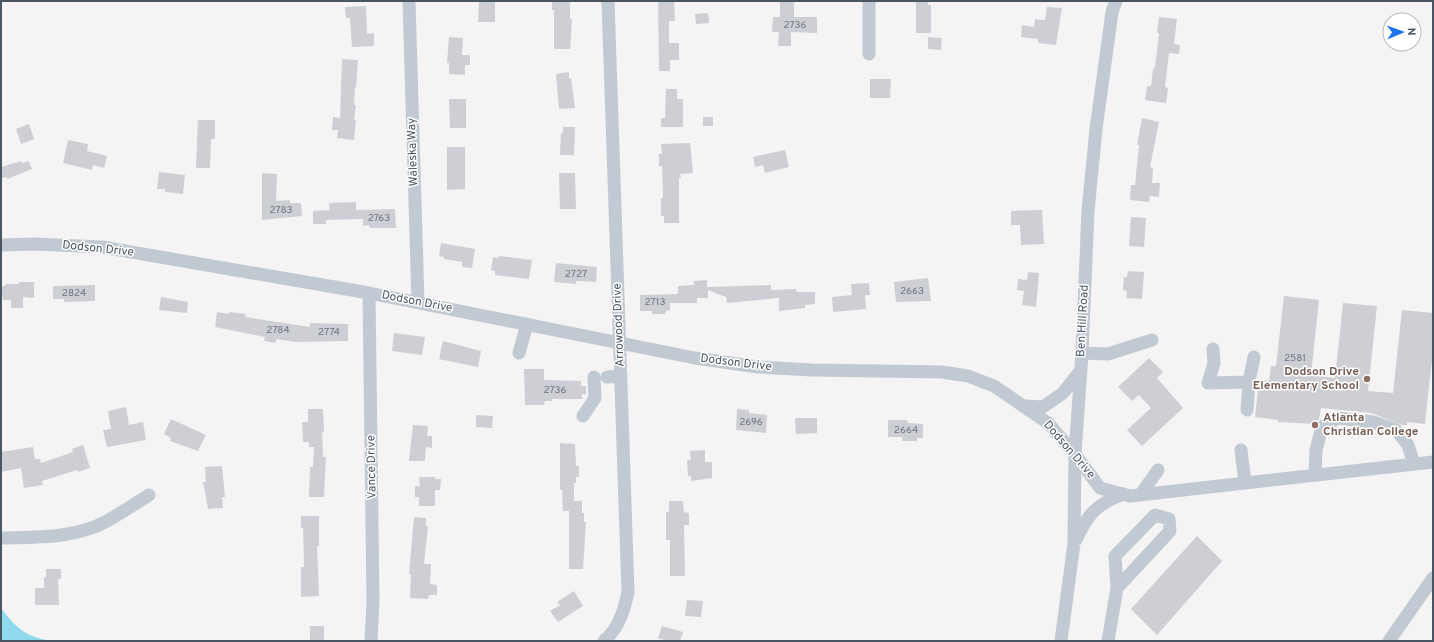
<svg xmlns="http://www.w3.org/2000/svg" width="1434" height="642" viewBox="0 0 1434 642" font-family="Overpass,sans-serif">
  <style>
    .water { fill: #90daee }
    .building { fill: #cdcfd5 }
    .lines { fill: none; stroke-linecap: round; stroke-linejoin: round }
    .minor { stroke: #c1cad2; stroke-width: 13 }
    .education-dot { fill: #8d6e63; stroke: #fff; stroke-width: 1.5 }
    .labels { text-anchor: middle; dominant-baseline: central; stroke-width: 3; stroke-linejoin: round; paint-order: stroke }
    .number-label { font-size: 10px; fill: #6b747e }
    .street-label { font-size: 12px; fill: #4a5661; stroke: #fff }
    .education-label { font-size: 12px; font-weight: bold; fill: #785e54; stroke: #fff; text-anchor: end }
  </style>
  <rect width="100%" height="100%" fill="#f5f3f3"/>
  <path class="water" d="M1,608C17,629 26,637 52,641H1Z"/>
  <path class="building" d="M479,1H495V22H478Z
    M552,1H570V19H572L570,49H554V10H552Z
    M658,1H674L675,21H669V43H679V60H670V71H659Z
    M780,1H794V17H817V33L791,32V46H778L779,32H772L773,17H780Z
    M916,1H928V5H931V33H916Z
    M366,6L367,34L374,33V46L352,47L350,18H346L345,7Z
    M1047,7L1062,8L1056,45L1038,43V39L1021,37L1022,25L1034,27L1035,19L1045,20Z
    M708,13L709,23L696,24L695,14Z
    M1159,17L1177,19L1174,44L1180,45L1179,54L1169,53L1165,87L1168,88L1166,103L1145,100L1147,86H1151L1153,69L1155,67L1159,33H1157Z
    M449,37L463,38L462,55H470V65H465V75L449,74V63H447Z
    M928,37L942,38L941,50L928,49Z
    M342,59L358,60L356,88H355L354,105H356L354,120H356L354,140L337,138L338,130H332L333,117L340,118Z
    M569,72V79L571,78L575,108L559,109L556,74Z
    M870,79H891L890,98H870Z
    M666,89H677V99H683V127H661V118H665Z
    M449,99H466V128H450Z
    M703,117H713V126H703Z
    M1142,118L1159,122L1150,167L1153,168L1152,183H1160L1159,197L1150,196L1149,202L1130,200L1131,185H1135L1139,145H1137Z
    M198,120H215V139H211L210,168H196Z
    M29,124L34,139L21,144L16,129Z
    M563,127H575L574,155H560L561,133H563Z
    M68,140L88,144L87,151L107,156L104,168L93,165L92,170L63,163Z
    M690,143L693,173L680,174L681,178H679V223H664V216H661V198H663L662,166H659V154H662L661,144Z
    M447,147H465V189L447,190Z
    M785,150L789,167L765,173L763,165L755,167L753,157Z
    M21,161L22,163L29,161L32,169L7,179V177L1,178V167Z
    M159,172L185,175L183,194L165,192V189H157Z
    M262,173L277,174L276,201L290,200V203H301L302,216L262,220Z
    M559,173H575L576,209H560Z
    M356,202V210L395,209L396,228H370L369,225L363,226V219L326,220V224H313V211L330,210L329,203Z
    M1042,210L1044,244L1021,245L1020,225H1011V211Z
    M1131,217L1146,218L1144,247L1129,246Z
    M441,243L475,249L472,268L462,267V262L444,259V257L439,256Z
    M499,256L532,260L529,279L495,275V271L491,270L493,257L498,258Z
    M556,263L597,267L596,282L576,281V284L554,282Z
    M1128,271L1144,272L1142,299L1126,298L1127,291L1123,290L1124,277H1127Z
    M1028,272L1039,273L1036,307L1022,305L1024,291L1017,290L1018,279L1027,280Z
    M928,278L931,301L896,302L894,282Z
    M707,280V287L771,285V290L796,289L797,292H815V304L805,305V308L779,311V298L727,303L726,297L708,290V298H697V303H670V310L666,311L665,314H652V311H640V295L678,294V286L694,285V281Z
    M19,282H34V298L23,297V308H11V300H3V297H1V286H5V284H19Z
    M869,283L870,295H865L866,309L833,312L832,297L852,295L851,284Z
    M95,285V301L64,302V299H53V286Z
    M1284,296L1319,300L1311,375L1335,378L1343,303L1377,306L1368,391L1393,393L1402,310L1433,313V350L1425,424L1407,422V425H1402L1371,413L1321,408L1319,419L1315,424L1278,422V420L1255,417L1259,380L1269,381L1271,366H1276Z
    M161,297L188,302L187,313L159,310Z
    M217,312L229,314V312L246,314L245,317L310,327V323L348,324V341L296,342L276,339V343L264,341L265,337L215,327Z
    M394,333L425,337L422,355L392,351Z
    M443,341L481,351L478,367L439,359Z
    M1149,358L1163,372L1157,378L1183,408L1142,446L1127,430L1151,408L1139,395L1132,401L1118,387Z
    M524,369H544V380L581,381V386H586V395L582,394V399H552V401H545L544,405H525Z
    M126,407L129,425L143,422L146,440L107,447L103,430L111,429L108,411Z
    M308,409H323L324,432H322L323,457H326L324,497H309L310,467H313L314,447H309V442H303L302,422H308Z
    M737,409L749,410V413L767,415L766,433L736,430Z
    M476,415L493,416L492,428L476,427Z
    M795,418H817V433L796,434Z
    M171,419L206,435L198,451L170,441L171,438L164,434Z
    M888,420H907L908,423L923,424V438H917V441H902V437H888Z
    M413,425L428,426L427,436H432V448L426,447L425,461H409Z
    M560,443L575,444L576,466H579V477H576V483H574V501H582V513H584V522H586L583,569H569V511H563L562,490H560Z
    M83,445L90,468L78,472L77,470L42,481L43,485L24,488L21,468L1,472V452L33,447L35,459H40L41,463L73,452L72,449Z
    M705,450V462H712V478L691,481V476H688L687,460H691L690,451Z
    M222,466L225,497H222L223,508L208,509L203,482H206L205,467Z
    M419,477H435V479H441L440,490H435V506H419V497H415V486H420Z
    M669,501H683L684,512L689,513V525H684L685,576H670V540H666V512H669Z
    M301,516H319V546H317L319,596L301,597V567H304L303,528H301Z
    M414,517L426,518V526H428L424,564H431L430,584L437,585V595H429L428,599L410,598L411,574H409Z
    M1197,536L1222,561L1157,635L1131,609Z
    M46,569H61V579H58L59,605H35V588H44V577H46Z
    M574,591L583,606L558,622L550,611L560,605L557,602Z
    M687,600L703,601L701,617L685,616Z
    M310,626H324V641H310Z
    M662,626L683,632L680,641H668L658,638Z"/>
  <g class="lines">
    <path class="minor" d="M409,1L418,302
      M869,54V1
      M1,245L34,244L102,247L369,293L695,358L758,367L812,370L942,372L968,376L994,386L1048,423L1075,454L1100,488L1130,496L1433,462
      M369,293L373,602L371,641
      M1213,349L1214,363L1208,383L1249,382
      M519,353L527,324
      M1082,353L1108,354L1152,340
      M607,377L621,376
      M1025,406L1043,407L1063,393L1081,370
      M1247,410L1249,382L1254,357
      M583,416L595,398L594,377
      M1241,450L1245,482
      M1315,474L1316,450L1322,427L1338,418L1373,422L1396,430L1408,445L1414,464
      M1141,494L1158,470
      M1,538C36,537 74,539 107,521C121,513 135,504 149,495
      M1076,540C1088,514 1096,504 1124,494
      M604,641C619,628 624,611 628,592L608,1
      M1061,641L1074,543L1075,454L1082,353L1088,211L1096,129L1112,12L1116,1
      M1108,641L1117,588L1115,556L1155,515L1169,519L1170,531L1117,588
      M1389,641L1433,578"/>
  </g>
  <g class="education-dot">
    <circle cx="1367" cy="379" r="4"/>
    <circle cx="1315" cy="425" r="4"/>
  </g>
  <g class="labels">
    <g class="number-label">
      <text x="795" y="25">2736</text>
      <text x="281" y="210">2783</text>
      <text x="379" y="218">2763</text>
      <text x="576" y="274">2727</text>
      <text x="912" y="291">2663</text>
      <text x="74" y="293">2824</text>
      <text x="655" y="302">2713</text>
      <text x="278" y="330">2784</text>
      <text x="329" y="332">2774</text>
      <text x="1295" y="358">2581</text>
      <text x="555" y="390">2736</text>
      <text x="751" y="422">2696</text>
      <text x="906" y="430">2664</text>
    </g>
    <g class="street-label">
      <text transform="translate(413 152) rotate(-92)">Waleska Way</text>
      <text transform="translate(98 249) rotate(6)">Dodson Drive</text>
      <text transform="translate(417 302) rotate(11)">Dodson Drive</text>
      <text transform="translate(1083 321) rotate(-87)">Ben Hill Road</text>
      <text transform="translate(619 325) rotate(-92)">Arrowood Drive</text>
      <text transform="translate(736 363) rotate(7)">Dodson Drive</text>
      <text transform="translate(1069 450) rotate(49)">Dodson Drive</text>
      <text transform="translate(372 467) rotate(-91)">Vance Drive</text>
    </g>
    <g class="education-label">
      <text x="1359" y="372">Dodson Drive<tspan x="1359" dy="14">Elementary School</tspan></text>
      <text x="1323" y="418" text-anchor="start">Atlanta<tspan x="1323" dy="14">Christian College</tspan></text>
    </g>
  </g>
  <rect width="1434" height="642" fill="none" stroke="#4a5661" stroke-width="4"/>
  <g transform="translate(1402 32) rotate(88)"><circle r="19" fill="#ffffff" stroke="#b7bbc0"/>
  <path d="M0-3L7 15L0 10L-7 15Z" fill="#1a73e8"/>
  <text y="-6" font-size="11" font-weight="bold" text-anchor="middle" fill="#4a5661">N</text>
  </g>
</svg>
